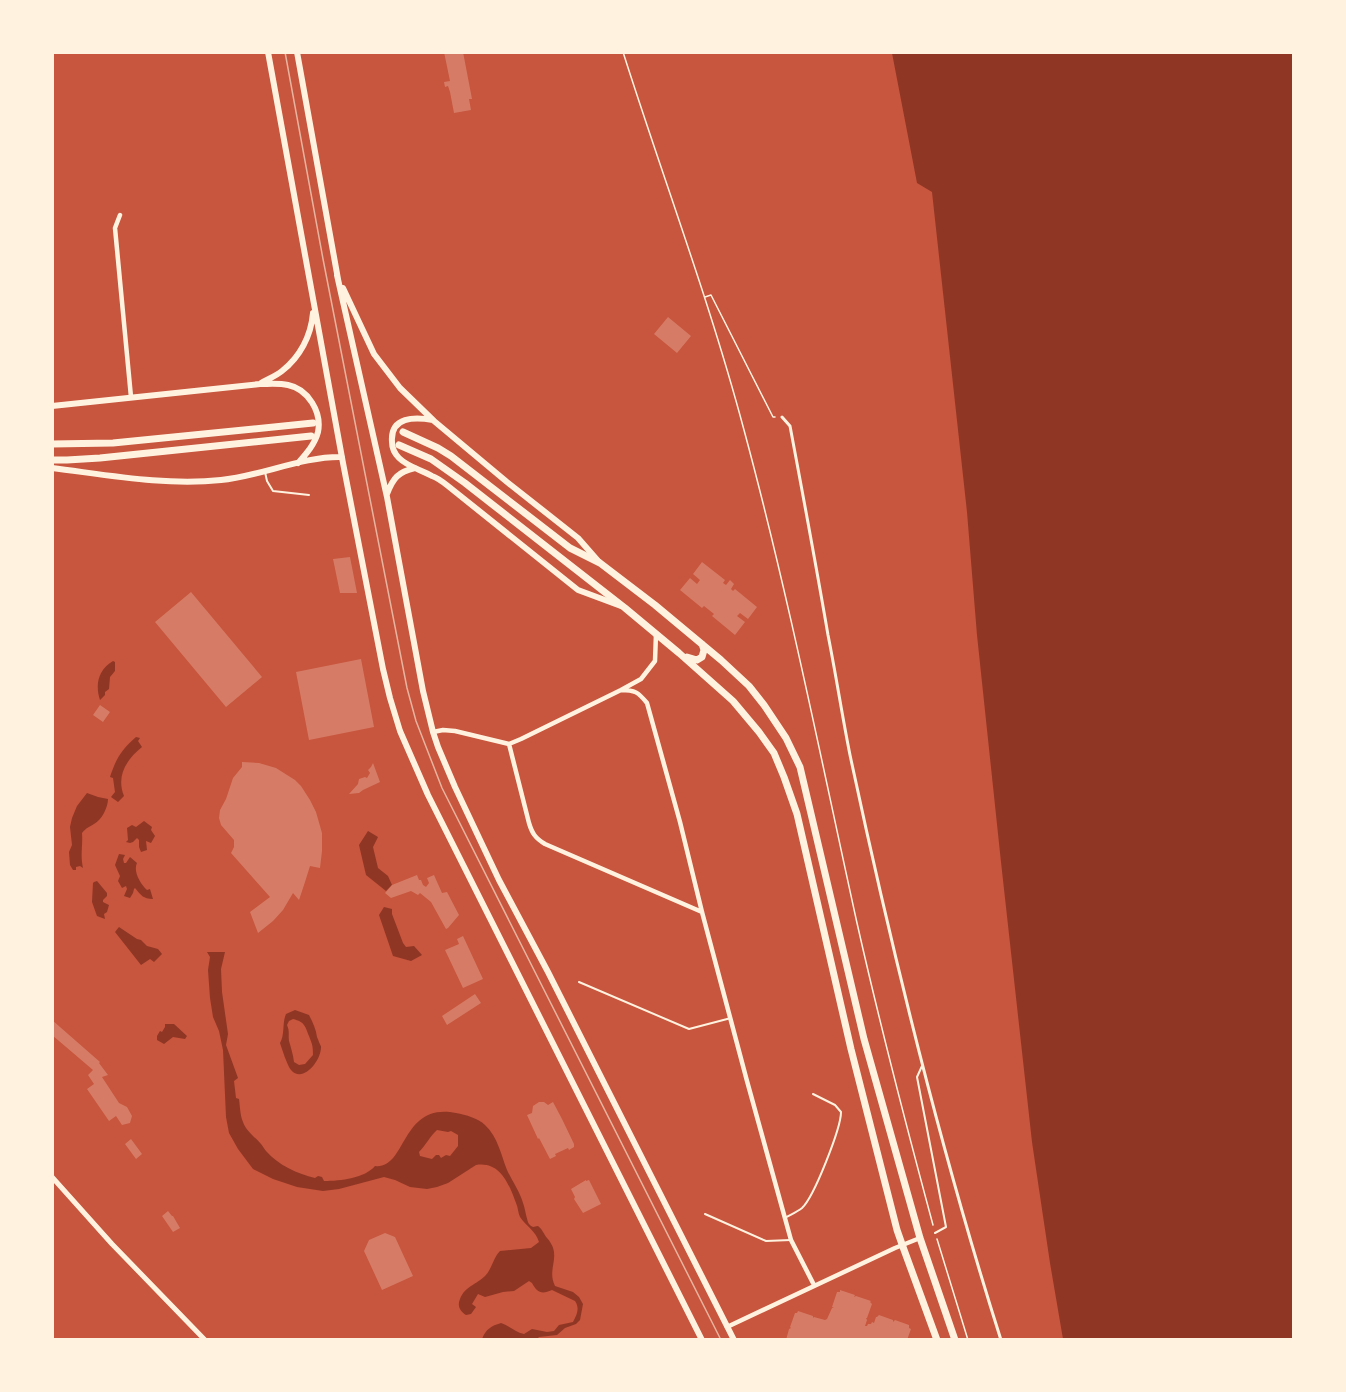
<svg xmlns="http://www.w3.org/2000/svg" width="1346" height="1392" viewBox="0 0 1346 1392" font-family="Jost,sans-serif">
  <style>
    .water { fill: #8f3625; fill-rule: evenodd }
    .building { fill: #d67c66 }
    .lines { fill: none; stroke-linecap: round; stroke-linejoin: round }
    .path { stroke: #fff3e0; stroke-width: 1.5 }
    .service { stroke: #fff3e0; stroke-width: 2 }
    .pedestrian { stroke: #fff3e0; stroke-width: 3 }
    .minor { stroke: #fff3e0; stroke-width: 4.5 }
    .tertiary { stroke: #fff3e0; stroke-width: 5 }
    .secondary { stroke: #fff3e0; stroke-width: 6 }
    .primary { stroke: #fff3e0; stroke-width: 7 }
    .tram { stroke: #e9b49f; stroke-width: 1.5 }
  </style>
  <rect width="100%" height="100%" fill="#c8553d"/>
  <path class="water" d="M892,53H1293V1339H1063L1050,1263L1032,1142L1001,862L977,635L967,512L932,192L917,183Z
    M113,661L115,662V671L110,677L109,689L105,692V695L100,700C95,685 98,670 113,661Z
    M136,737L140,738L138,741L142,747C126,760 116,776 124,796L118,802L111,797L115,792L113,778L110,777C116,759 121,750 136,737Z
    M87,793L98,797L108,799C108,807 102,820 94,824C88,828 87,827 82,833C83,845 80,855 83,868L80,866L76,867V870H73L70,865L69,852L72,845L70,827L72,818L77,806Z
    M144,821L152,827L151,830L155,836L151,843L146,841L147,850L141,852L139,847V840L137,838L133,842L130,843L126,842L128,840L127,828L132,825L136,827Z
    M368,831L378,837L373,847L378,868L388,876L392,885L386,891L366,875L359,845Z
    M119,854L125,855L123,859L124,863H126L130,857L137,863C133,871 140,884 147,890L150,889L153,899C143,899 141,895 135,888L134,889L133,893L130,898L124,896L127,889L126,886L122,888L118,881L120,876L115,865Z
    M97,881L107,893V896L103,900V902L109,905L107,912L104,914L105,919L97,916L92,902L93,883L94,882Z
    M384,907L392,909V914L403,943L406,947L414,946L422,955L411,961L393,956L379,915Z
    M119,927L137,939L141,940L147,946L158,949L162,954L154,962L150,959L141,965L115,932Z
    M207,952H225L221,969L222,992L228,1034L226,1045L238,1078L234,1081L236,1098L239,1099C240,1106 240,1115 243,1122C246,1131 255,1137 261,1144C263,1146 264,1149 266,1151C278,1165 298,1174 315,1178L318,1176L322,1177L324,1181C341,1181 365,1178 375,1166C407,1170 400,1102 456,1113C466,1115 478,1118 485,1125C498,1137 501,1155 507,1170C512,1181 520,1192 523,1203C525,1208 527,1222 529,1224C533,1228 533,1227 538,1226C543,1230 543,1233 547,1238C563,1256 546,1268 555,1286L573,1292L579,1297L583,1304L580,1320L576,1324L565,1328L557,1335L539,1337L537,1339H482C486,1329 491,1326 501,1323C510,1326 515,1332 524,1334L532,1329L547,1332L554,1331L559,1325L573,1322C577,1315 580,1308 575,1301L552,1290C541,1295 537,1292 532,1283L529,1281L514,1291L503,1292L485,1297L478,1294L472,1304L476,1307L471,1314L466,1315C460,1311 457,1306 460,1299C465,1286 476,1285 485,1276C492,1269 493,1258 500,1251L531,1248L539,1242C536,1231 526,1226 520,1217C518,1213 518,1207 516,1203C509,1184 500,1161 476,1165L448,1183L437,1187L427,1189L410,1187L395,1180L384,1177L339,1189L323,1191L297,1187L273,1179L253,1169L238,1149L229,1133L226,1117L223,1050L219,1031L213,1017L210,998L208,970L210,957ZM437,1130L448,1132L451,1131L458,1135V1146L450,1156L446,1155L441,1158L439,1155H436L432,1159L420,1156L419,1152C426,1145 430,1136 437,1130Z
    M295,1010L309,1015C313,1023 316,1029 317,1037C318,1039 320,1045 321,1046C322,1060 303,1084 291,1070C287,1065 282,1049 280,1043C285,1035 282,1023 286,1014ZM293,1019C305,1022 305,1026 309,1036C312,1044 313,1045 313,1055L305,1064L299,1065L294,1062C293,1054 291,1048 289,1041C288,1035 290,1032 287,1025L289,1021Z
    M165,1024H174L187,1036L185,1039L173,1037L164,1044L157,1040V1036L160,1031L162,1032L165,1027Z"/>
  <path class="building" d="M444,52H463L472,99H469L471,110L454,113L450,92L448,86L445,87L444,82L450,81Z
    M668,317L691,336L677,353L654,334Z
    M350,557L357,593H340L333,559Z
    M702,562L725,580L723,583L726,585L730,580L734,584L731,589L733,591L735,589L757,607L748,619L740,613L737,616L745,622L735,635L712,616L714,614L704,606L702,608L680,590L690,578L697,584L700,580L693,574Z
    M191,592L262,677L226,707L155,622Z
    M361,659L374,727L309,740L296,672Z
    M100,705L110,712L103,722L93,715Z
    M242,762L259,763L276,768L295,780L301,786L310,800L316,812L322,833V851L320,868L310,866L305,882L299,900L293,893L283,910L273,921L258,933L250,912L270,897L231,853L234,847V840L221,825L219,818L220,810L226,799L233,778L242,767Z
    M373,763L380,782L363,790L359,793L349,794L358,784L359,779L365,777L367,778L370,773L368,770L371,767Z
    M417,875L419,880H421L423,885L426,887L429,883L427,878L434,875L442,893L447,892L459,915L448,928L446,929L431,902L420,893L418,895L411,891L391,898L385,893L392,885Z
    M463,936L483,979L463,988L445,950L459,944L457,939Z
    M475,994L481,1003L447,1025L442,1016Z
    M52,1020L100,1062L99,1063L108,1075L102,1077L119,1103L127,1107L132,1116L130,1123L122,1125L116,1116L109,1121L87,1089L94,1084L88,1075L93,1070L52,1035Z
    M539,1102H544L548,1105L553,1102L562,1119L574,1144V1147L569,1150L568,1148L555,1154L556,1156L550,1159L539,1138L538,1139L527,1115L532,1113L533,1106Z
    M131,1139L142,1154L136,1159L125,1144Z
    M586,1180V1181L589,1180L601,1204L583,1213L574,1199L575,1197L571,1189Z
    M168,1211L172,1216H173L180,1228L173,1232L162,1216Z
    M385,1233L395,1237L413,1276L382,1290L364,1251L369,1240Z
    M840,1290L855,1295L854,1297L856,1296L871,1301L870,1302L872,1304L867,1318H866L867,1320L865,1326H867L868,1324H871L872,1322L874,1323L876,1317H877L879,1315L893,1320V1322L895,1320L909,1325V1328L911,1329L907,1340H786L789,1329L791,1328L790,1327L795,1313H797L798,1311L813,1316V1318L814,1317L825,1320L827,1319L832,1308L834,1307H832L837,1292H840Z"/>
  <g class="lines">
    <path class="path" d="M623,52C663,178 710,302 744,430C788,593 821,759 857,923C880,1025 906,1125 933,1225
      M705,297L711,295L773,417H775
      M937,1239L968,1340"/>
    <path class="service" d="M265,472L267,481L273,491L309,495
      M579,982L689,1029L731,1018
      M922,1066L917,1077L946,1227L935,1233
      M705,1214L766,1241L791,1240
      M785,1218C790,1215 797,1212 802,1208C814,1197 841,1128 841,1112L835,1105L813,1094"/>
    <path class="pedestrian" d="M782,417L790,426C803,495 816,565 828,635C836,675 842,715 850,755C892,952 940,1148 1001,1340"/>
    <path class="minor" d="M120,215L115,228L131,397
      M621,690C635,690 638,692 647,703L680,822L702,912L747,1081L791,1240L814,1285
      M433,732L443,730L455,731L509,744L521,739L621,690L641,679L655,661L656,634
      M509,744L529,823C532,833 535,838 545,844L702,912
      M727,1327L895,1248L920,1238"/>
    <path class="tertiary" d="M52,1177L112,1244L205,1340"/>
    <path class="secondary" d="M268,52L343,463L383,669L390,698L400,731L428,795L702,1340
      M297,52L338,279
      M337,275L387,497L423,691L433,732L438,747L455,787L499,880L548,972L734,1340
      M343,288L374,354L400,388L434,421L507,482L578,538L599,562
      M261,383C268,379 276,376 282,371C300,357 311,336 313,313
      M52,406L260,384C269,384 279,383 288,385C308,389 322,412 318,432C315,444 306,454 298,463
      M433,420C415,417 390,416 392,442C392,448 395,454 399,458C408,467 422,470 432,476C438,478 443,482 448,486L578,590L621,606
      M52,468C108,475 166,486 221,480C261,476 303,456 342,457
      M387,494C393,478 398,472 415,468"/>
    <path class="primary" d="M403,432L438,448L451,456L570,548L600,563L655,605L721,660L749,686L764,705L786,738L800,767L864,1039L920,1238L955,1340
      M52,444L113,443L313,423
      M399,445L431,459L465,483L625,608L679,653L733,701L759,732L774,753L784,777L797,814L851,1049L897,1230L903,1247L937,1340
      M52,460H67L100,458L311,436
      M687,657L697,660L702,657L704,650L702,644"/>
    <path class="tram" d="M285,52L323,259L407,688L416,721L442,788L721,1340"/>
  </g>
  <rect width="1346" height="1392" fill="none" stroke="#fff3e0" stroke-width="108"/>
</svg>
